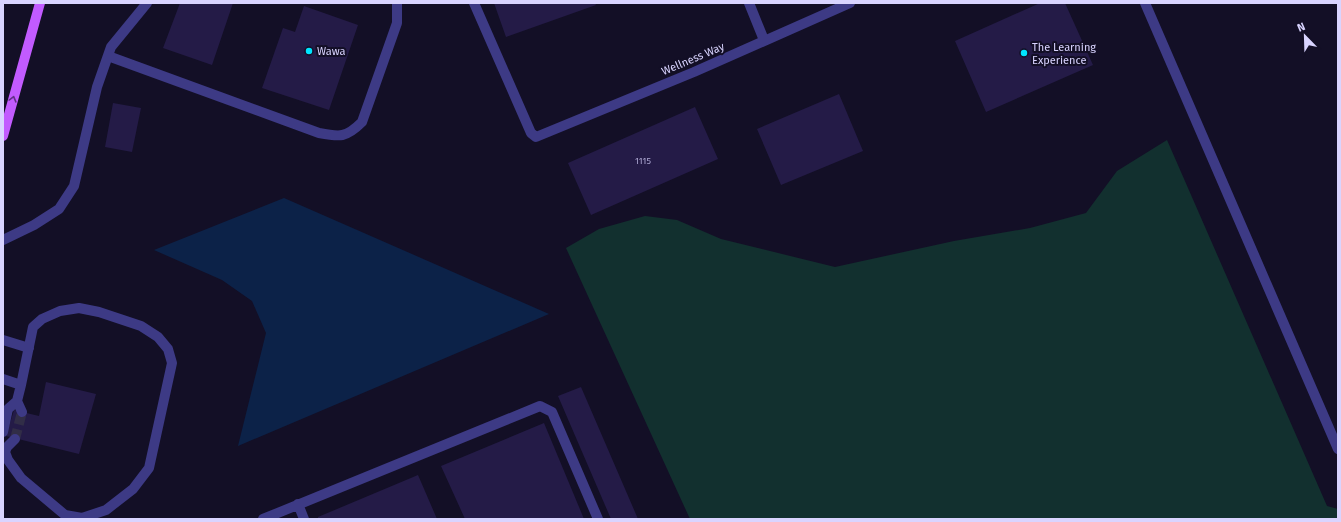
<svg xmlns="http://www.w3.org/2000/svg" width="1341" height="522" viewBox="0 0 1341 522" font-family="'Fira Sans',sans-serif">
  <style>
    .green { fill: #12302f }
    .water { fill: #0c2248 }
    .building { fill: #241b47 }
    .lines { fill: none; stroke-linecap: round; stroke-linejoin: round }
    .minor-tunnel { stroke: #312d47; stroke-width: 10; stroke-dasharray: 10 5; stroke-linecap: butt }
    .minor { stroke: #3d3a85; stroke-width: 10 }
    .major { stroke: #c25bff; stroke-width: 10 }
    .oneway { stroke: #623188 }
    .poi-dot { fill: #00e5ff; stroke: #130f26; stroke-width: 1.5 }
    .labels { text-anchor: middle; dominant-baseline: central; stroke-width: 4; stroke-linejoin: round; paint-order: stroke }
    .number-label { font-size: 9px; fill: #aca6d1 }
    .poi-label { font-size: 11px; fill: #d9d4ff; stroke: #130f26; text-anchor: start }
    .street-label { font-size: 11px; fill: #d9d4ff; stroke: #130f26 }
  </style>
  <rect width="100%" height="100%" fill="#130f26"/>
  <path class="green" d="M1167,140L1327,506L1338,509V519H690L566,248L599,229L645,216L677,220L721,239L835,267L954,241L1030,228L1086,213L1117,171Z"/>
  <path class="water" d="M284,198L549,314L238,446L266,333L252,301L222,280L154,250Z"/>
  <path class="building" d="M180,3H233L212,65L163,48Z
    M494,3H595L596,5L506,37Z
    M1040,3H1065L1093,65L986,112L955,41Z
    M304,6L358,25L329,110L262,88L283,28L295,32Z
    M839,94L863,151L781,185L757,129Z
    M113,103L141,108L132,152L105,147Z
    M695,107L718,159L591,215L568,163Z
    M46,382L96,394L79,454L6,436L14,410L39,416Z
    M581,387L638,519H611L558,396Z
    M544,423L584,519H465L441,466Z
    M418,475L437,519H318V517Z"/>
  <g class="lines">
    <path class="minor-tunnel" d="M15,439L22,412"/>
    <path class="minor" d="M474,3L531,133L536,137L694,72L850,3
      M749,3L764,40
      M1145,3L1338,449
      M108,56L319,133C340,137 346,138 362,122L397,23V3
      M3,240L34,225L59,209L74,186L97,87L111,47L147,3
      M3,340L29,348
      M3,379L21,385L17,401L22,412
      M3,432L8,409L17,401
      M15,439L7,447L5,452L8,460L21,478L65,515L82,518L106,510L133,489L149,468L172,363L168,349L158,337L141,326L99,312L79,308L60,311L42,319L33,327L21,385
      M298,504L304,519
      M263,519L540,406L552,412L598,519"/>
    <path class="major" d="M3,136L40,3"/>
  </g>
  <defs><path id="oneway-chevron" d="M-2-3.5L2.5 0L-2 3.5" fill="none" stroke-width="1.6" stroke-linecap="round" stroke-linejoin="round"/></defs>
  <use class="oneway" href="#oneway-chevron" transform="translate(13 99) rotate(-75)"/>
  <g class="poi-dot">
    <circle cx="309" cy="51" r="4"/>
    <circle cx="1024" cy="53" r="4"/>
  </g>
  <g class="labels">
    <g class="number-label">
      <text x="643" y="161">1115</text>
    </g>
    <g class="poi-label">
      <text x="1032" y="47">The Learning<tspan x="1032" dy="13">Experience</tspan></text>
      <text x="317" y="51">Wawa</text>
    </g>
    <g class="street-label">
      <text transform="translate(693 59) rotate(-23)">Wellness Way</text>
    </g>
  </g>
  <rect width="1341" height="522" fill="none" stroke="#d9d4ff" stroke-width="8"/>
  <g transform="translate(1305 36) rotate(337)" stroke="#130f26" stroke-width="3" paint-order="stroke">
  <path d="M0-3L7 15L0 10L-7 15Z" fill="#d9d4ff"/>
  <text y="-6" font-size="11" font-weight="bold" text-anchor="middle" fill="#d9d4ff">N</text>
  </g>
</svg>
